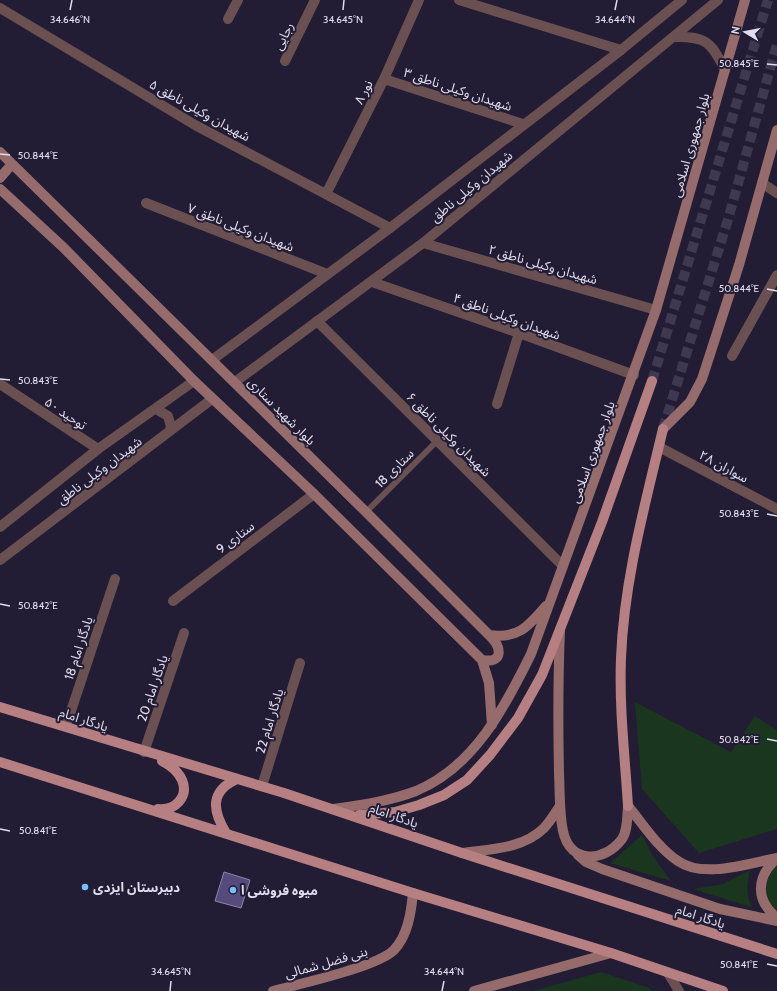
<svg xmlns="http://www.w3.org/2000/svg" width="777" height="991" viewBox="0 0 777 991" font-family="Cabin,'Noto Sans Arabic',sans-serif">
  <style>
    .green { fill: #1b361e }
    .building { fill: #574a7c; stroke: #8d87a6 }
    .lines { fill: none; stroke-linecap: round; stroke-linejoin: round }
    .primary-tunnel { stroke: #3e3950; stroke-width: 10; stroke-dasharray: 10 5; stroke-linecap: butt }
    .service { stroke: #6b5051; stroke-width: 6 }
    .minor { stroke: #6b5051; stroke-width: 10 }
    .tertiary { stroke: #6b5051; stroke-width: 10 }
    .secondary { stroke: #956b6c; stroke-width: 10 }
    .primary { stroke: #b67f81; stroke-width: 10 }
    .ticks { fill: none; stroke: #e0ddee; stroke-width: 1.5 }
    .poi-dot { fill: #77bff7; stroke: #221c34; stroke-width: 1.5 }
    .labels { text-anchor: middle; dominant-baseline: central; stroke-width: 4; stroke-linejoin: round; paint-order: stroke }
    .street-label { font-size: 13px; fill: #e0ddee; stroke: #221c34 }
    .poi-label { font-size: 13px; font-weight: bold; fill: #e0ddee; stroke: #221c34; text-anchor: start }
    .ticks-label { font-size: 10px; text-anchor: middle; fill: #e0ddee; stroke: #221c34; stroke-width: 4; stroke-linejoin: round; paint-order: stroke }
  </style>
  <rect width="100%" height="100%" fill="#221c34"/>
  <path class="green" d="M635,702L731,752L755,716L777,730V829L699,853L642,789Z
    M642,835L652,855L671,881L610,863Z
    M777,865V910C761,897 765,878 777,865Z
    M750,870C747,885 745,895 753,908L693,889L723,884Z
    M601,972L649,988L652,991H533Z"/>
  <path class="building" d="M224,872L250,880L241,908L215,901Z"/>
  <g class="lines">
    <path class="primary-tunnel" d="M652,381L768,0
      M663,429L729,216L777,44"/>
    <path class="service" d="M366,512L437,441"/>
    <path class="minor" d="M459,0L621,50
      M0,8L195,125L390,228
      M228,19L238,0
      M285,61L315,0
      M384,79L523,124
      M762,183L777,193
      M326,194L384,79L419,0
      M146,203L327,274
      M423,243L656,310
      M372,282L519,333L634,375
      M317,321L563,566
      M732,356L777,275
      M0,384L98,449
      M497,404L519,333
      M659,447L777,509
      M173,601L314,494
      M66,726L115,579
      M144,752L184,633
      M262,786L300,663"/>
    <path class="tertiary" d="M673,37C705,36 711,41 725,70
      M212,360L390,228L621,50L682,0
      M235,382L423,243L718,0
      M156,409L168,416L171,427L169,432
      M0,527L98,449L194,381
      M0,560L212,399
      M668,973L679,991"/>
    <path class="secondary" d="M0,152L366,512L489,635C518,639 528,627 546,606
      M0,178L12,164
      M0,189L64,248L194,381L314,494L482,660L489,683L492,725
      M663,429L690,402L702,379L739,265L777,130
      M560,630C558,678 558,725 559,773C560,792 559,812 563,831C570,864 604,863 622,839C628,830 627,816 628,806
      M482,660C504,664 502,647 489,635
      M628,806C643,824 658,848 678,861C703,879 749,863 777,858
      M333,809C361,805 390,801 416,791C474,767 505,707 531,654L656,310L745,0
      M462,853C490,849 523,849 544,828C550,822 555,813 560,806
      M578,855L586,862L602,869L720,909L777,921
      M777,858C756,877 755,900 777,918
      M273,991C299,984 377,967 394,950C408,935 411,913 413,893
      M474,991L611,953"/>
    <path class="primary" d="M0,707L284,793L462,853L777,954
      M0,762L413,893L611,953L723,991
      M628,806C625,757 619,708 621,658C624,580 645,505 663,429
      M158,809C175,811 189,797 182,780C178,771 170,765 162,761
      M359,815L395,812L419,805L444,795L467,780L490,755L518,718L542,675L602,522L652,381
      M226,833C212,810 210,791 237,779"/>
  </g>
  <path class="ticks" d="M70,10L72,0M343,10L344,0M615,10L617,0M767,64L777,65M0,154L10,155M767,289L777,291M0,379L10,380M767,514L777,516M0,604L10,606M767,739L777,741M0,829L10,831M767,964L777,966M170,991L171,981M442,991L444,981"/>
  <g class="poi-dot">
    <circle cx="85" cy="887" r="4"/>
    <circle cx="233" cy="890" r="4"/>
  </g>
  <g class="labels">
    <g class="street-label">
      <text transform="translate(283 36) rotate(-64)">رجایی</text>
      <text transform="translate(458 89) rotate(18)">شهیدان وکیلی ناطق ۳</text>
      <text transform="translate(363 92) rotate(-63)">نور ۸</text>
      <text transform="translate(200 110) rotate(29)">شهیدان وکیلی ناطق ۵</text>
      <text transform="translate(690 145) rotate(-74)">بلوار جمهوری اسلامی</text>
      <text transform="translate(471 186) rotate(-40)">شهیدان وکیلی ناطق</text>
      <text transform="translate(241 227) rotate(21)">شهیدان وکیلی ناطق ۷</text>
      <text transform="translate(543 264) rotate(16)">شهیدان وکیلی ناطق ٢</text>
      <text transform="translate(507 316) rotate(20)">شهیدان وکیلی ناطق ۴</text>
      <text transform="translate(282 411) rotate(45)">بلوار شهید ستاری</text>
      <text transform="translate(66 413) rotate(34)">توحید ۵۰</text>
      <text transform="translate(449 434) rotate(45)">شهیدان وکیلی ناطق ۶</text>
      <text transform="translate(592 452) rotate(-70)">بلوار جمهوری اسلامی</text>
      <text transform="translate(724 466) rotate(28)">سواران ۲۸</text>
      <text transform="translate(394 468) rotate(-45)">ستاری 18</text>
      <text transform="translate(99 470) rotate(-37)">شهیدان وکیلی ناطق</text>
      <text transform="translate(235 537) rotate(-37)">ستاری 9</text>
      <text transform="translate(78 648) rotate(-72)">یادگار امام 18</text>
      <text transform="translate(152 688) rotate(-71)">یادگار امام 20</text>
      <text transform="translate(84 719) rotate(18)">یادگار امام</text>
      <text transform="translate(269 721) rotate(-73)">یادگار امام 22</text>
      <text transform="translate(394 815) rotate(19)">یادگار امام</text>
      <text transform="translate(701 916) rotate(18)">یادگار امام</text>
      <text transform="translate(326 962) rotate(-16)">بنی فضل شمالی</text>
    </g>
    <g class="poi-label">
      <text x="93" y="887">دبیرستان ایزدی</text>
      <text x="241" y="890">میوه فروشی ا</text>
    </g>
  </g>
  <g class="ticks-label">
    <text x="70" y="23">34.646°N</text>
    <text x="343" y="23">34.645°N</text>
    <text x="615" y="23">34.644°N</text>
    <text x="739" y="67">50.845°E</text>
    <text x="38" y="159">50.844°E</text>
    <text x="739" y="292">50.844°E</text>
    <text x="38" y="384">50.843°E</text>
    <text x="739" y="517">50.843°E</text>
    <text x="38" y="609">50.842°E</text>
    <text x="739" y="743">50.842°E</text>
    <text x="38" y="834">50.841°E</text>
    <text x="739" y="968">50.841°E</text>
    <text x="171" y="975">34.645°N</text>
    <text x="444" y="975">34.644°N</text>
  </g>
  <g transform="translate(745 32) rotate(280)" stroke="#221c34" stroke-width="3" paint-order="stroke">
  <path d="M0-3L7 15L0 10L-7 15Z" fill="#e0ddee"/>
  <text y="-6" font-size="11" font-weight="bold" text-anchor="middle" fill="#e0ddee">N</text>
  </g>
</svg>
